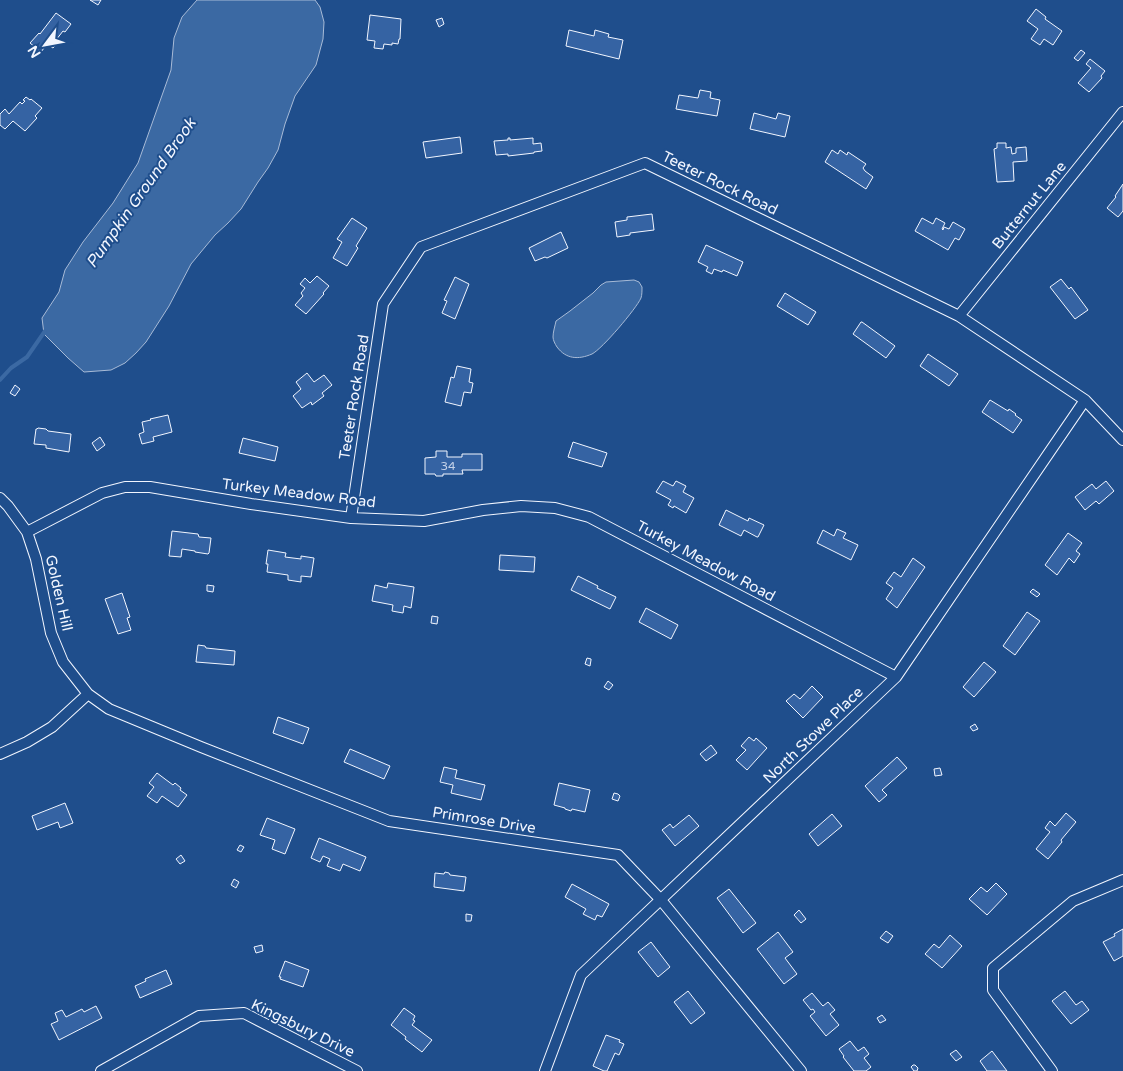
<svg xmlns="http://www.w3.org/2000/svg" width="1123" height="1071" viewBox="0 0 1123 1071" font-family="'Varela Round',sans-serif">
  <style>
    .water { fill: #3b69a3; stroke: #a8bbd7 }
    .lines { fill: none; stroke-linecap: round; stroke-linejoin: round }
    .stream { stroke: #3b69a3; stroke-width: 4 }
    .building { fill: #3563a3; stroke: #f2f6ff }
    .street-casing { stroke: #f2f6ff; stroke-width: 12 }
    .street { stroke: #1f4e8c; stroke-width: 10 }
    .labels { text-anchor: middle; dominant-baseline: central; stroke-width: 4; stroke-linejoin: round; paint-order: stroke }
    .number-label { font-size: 12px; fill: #c3d1e8 }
    .street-label { font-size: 15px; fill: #f2f6ff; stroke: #1f4e8c }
    .water-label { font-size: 16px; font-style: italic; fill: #f2f6ff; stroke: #1f4e8c }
  </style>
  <rect width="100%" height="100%" fill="#1f4e8c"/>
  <path class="water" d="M197,0H315L320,7L324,22L323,39L316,65L295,96L285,124L278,150L268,168L258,182L241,209L228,223L215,235L191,264L169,306L146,342L136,353L125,363L111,370L84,372L68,358L44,334L42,318L59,292L65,270L83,242L113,203L138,163L171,70L174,38L182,17Z
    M634,280L639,282L642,287C642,291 642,295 641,298C636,309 602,349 592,354C578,360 566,359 557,347C555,344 553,340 553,337C553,332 555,326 556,321L570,311L593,293L601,285L606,282Z"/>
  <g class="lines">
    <path class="stream" d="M0,380L11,368L27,357L45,331"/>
  </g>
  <path class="building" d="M90,0H101L98,5Z
    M1036,9L1046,17L1045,19L1062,31L1053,45L1044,39L1040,45L1031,39L1038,29L1027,21Z
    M56,13L71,24L65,32L63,31L56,40L58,42L53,48L47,44L41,52L30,43L39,33L40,34Z
    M370,15L401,19L400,39H399L398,44L392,43V45L384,44L383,49L374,48L375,41L367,40Z
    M442,18L444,24L439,27L436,20Z
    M569,30L594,36L595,30L609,34L608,37L623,40L619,59L566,46Z
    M1081,50L1085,53L1078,61L1074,58Z
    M1090,59L1105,71L1101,76L1102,78L1089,92L1078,83L1091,68L1086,64Z
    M700,90L711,92L710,98L720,100L717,116L676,109L679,95L698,98Z
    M26,97L30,100L31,99L42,108L35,116L37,118L25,131L13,121L5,129L0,125V114L5,109L9,114L20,102L22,104L25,101L23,100Z
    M754,113L776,119L778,113L790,116L785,137L750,129Z
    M460,137L462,153L426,158L423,142Z
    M508,138H510V140L533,138V144L541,143L542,151L534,152V153L508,156V154L496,155L494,141L508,140Z
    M997,143H1006V148L1011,147L1012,154L1016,153V148L1026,147L1027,161L1013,162L1014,181L997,182L994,149L997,148Z
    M832,150L838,154L840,150L847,155L848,152L866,164L863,168L865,171L873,177L866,189L825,162Z
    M1123,184V211L1118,217L1107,208L1116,197L1115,196Z
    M652,214L654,230L630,233V235L617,237L615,222L627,220V217Z
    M352,218L367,228L356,246L358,248L347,266L333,258L342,242L337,239Z
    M922,218L933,224L936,218L945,223L942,229L943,230L944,227L949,229L953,222L965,229L959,240L955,238L948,250L915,231Z
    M561,232L568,248L547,258L545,257L535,261L529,248Z
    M706,245L743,262L737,276L723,270L722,272L714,269L712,274L706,271L708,267L698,262Z
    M317,276L329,286L323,293L324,294L306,314L295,305L303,296L301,293L305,288L300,284L305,278L310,283Z
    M455,277L469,284L455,319L442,313L447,301L444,300Z
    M1061,279L1069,289L1071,287L1088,310L1075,319L1050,287Z
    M785,293L816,312L808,325L777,306Z
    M861,322H862L895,346L886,358L853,334Z
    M928,354L958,374L949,386L920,366Z
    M457,366L471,369L469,382L473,383L471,393L464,392L461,406L445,402L451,377L454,378Z
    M307,373L314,382L324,375L332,385L322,393L324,396L312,405L311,402L302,408L293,396L301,389L296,382Z
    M15,385L20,389L15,396L10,393Z
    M990,400L1008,411L1009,409L1016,414L1015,415L1022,420L1013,433L982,412Z
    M168,415L172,432L153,437L154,441L142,444L139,434L144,432L142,422L151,420L150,419Z
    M38,428L46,429L48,431L71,434L69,452L46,448V445L34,444L36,429H37Z
    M100,437L105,445L97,451L92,443Z
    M243,438L278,447L275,461L239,453Z
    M573,442L607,453L602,467L568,457Z
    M436,451H447V457H462V454H482V470H462L463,474H443V476H436L435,474H425V458L436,457Z
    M663,481L673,486L676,481L686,486L683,492L694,498L686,513L674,506L673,508L668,505L671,500L656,492Z
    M1106,481L1114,491L1099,504L1096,501L1085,510L1075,497L1092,484L1096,489Z
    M726,510L748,521L749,518L764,525L758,537H757L744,530L741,536L719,525Z
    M837,529L846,533L843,538L858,545L851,560L817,543L823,530L834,536Z
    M172,531L198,534L199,537L211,538L209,553L208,554L195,552V551L182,549L181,557L169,556Z
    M1068,533L1082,543L1076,551L1080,554L1074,563L1069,558L1057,575L1045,565Z
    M268,550L286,553L285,557L301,559V556L314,558L311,577L301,576V582L288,580V575L267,572L268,564H266Z
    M500,555L535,557L534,572L499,570Z
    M913,558L925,567L897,608L886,599L893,588L886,583L894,572L901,577Z
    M578,576L598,586L597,588L616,597L610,609L571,590Z
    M388,583L414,587L411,608L404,606L403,613L392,611L393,605L372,601L375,585L387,588Z
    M207,585L214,586L213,592L207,591Z
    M1033,589L1040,594L1037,597L1030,592Z
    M122,593L130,617L127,618L131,630L118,634L105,599Z
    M646,608L678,625L671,639L639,622Z
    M1027,612L1040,621L1015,655L1003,646Z
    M432,616L438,617L437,624L431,623Z
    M198,645L205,646L206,648L235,651L234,665L196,662Z
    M587,658L591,659V660L590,666L585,664Z
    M984,662L996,672L974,697L963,687Z
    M608,681L613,685L609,690L604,687Z
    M812,686L823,697L803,718L786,701L794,694L800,699Z
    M278,717L309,728L303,744L273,733Z
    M975,724L978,729L973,731L970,727Z
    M749,737L754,741L756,738L767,748L747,770L736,760L746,750L741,746Z
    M711,745L717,753L706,761L700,754Z
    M350,749L390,766L384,779L344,762Z
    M897,757L907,768L882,790L887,795L879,802L865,786Z
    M444,767L457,770L455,778L485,785L481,800L451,793L453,785L440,782Z
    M940,768L942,775L935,776L934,769Z
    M157,773L173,785L175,783L181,788L180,790L187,795L178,807L162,796L157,803L147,796L154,787L149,783Z
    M559,783L590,790L585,812L572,809L571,811L565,809V808L554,805Z
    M614,793L618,794L620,796L618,801L612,799Z
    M65,803L73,823L60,828L58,822L37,830L32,816Z
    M1066,813L1076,822L1061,840L1062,842L1048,859L1036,849L1050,832L1045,828L1050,821L1055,826Z
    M832,814L842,826L818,846L809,834Z
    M689,815L699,826L675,846L662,830L670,824L673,828Z
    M267,818L295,829L285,854L272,849L275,840L260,835Z
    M319,838L366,857L360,871L343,864L340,871L327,866L330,859L323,856L320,862L311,858Z
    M240,845L244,847L241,852L237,850Z
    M181,855L185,861L180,864L176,859Z
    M445,872L449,873L450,875L466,877L464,891L434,887L435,873L444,874Z
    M234,879L239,882L236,888L231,885Z
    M996,883L1007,894L987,915L969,899L981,887L987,892Z
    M572,884L609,904L602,917L597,915L595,920L583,914L586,909L565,897Z
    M729,889L756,923L743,933L717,898Z
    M799,910L806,919L801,923L794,915Z
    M466,914L472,915L471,921H466Z
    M1123,929V956L1114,961L1103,942L1115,936L1114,934Z
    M886,931L893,936L888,943L880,938Z
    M778,932L793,952L785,958L797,974L784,984L757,949Z
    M950,935L962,946L942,968L925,954L934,944L939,948Z
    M651,942L670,967L658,977L638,952Z
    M262,945L263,951L256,953L254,947Z
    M285,961L309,970L303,987L280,979L281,977H279Z
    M166,970L172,984L140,998L135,986L146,981L145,979Z
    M688,991L705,1013L691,1024L674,1002Z
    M1065,991L1076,1005L1082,1001L1089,1010L1071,1024L1052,1001Z
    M812,993L822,1005L823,1006L828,1002L835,1010L830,1014L839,1025L826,1036L810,1016L815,1012L813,1009L811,1010L803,1000Z
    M96,1006L102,1018L59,1040L51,1024L58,1021L55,1013L62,1010L66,1017L82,1009L84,1012Z
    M404,1008L415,1016L413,1020L415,1021L412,1025L432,1040L422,1052L405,1039L406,1037L391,1025Z
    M882,1015L886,1020L880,1023L877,1018Z
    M606,1035L620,1040L619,1042L624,1044L619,1055L615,1053L607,1071H604L593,1066Z
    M850,1041L858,1051L864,1047L869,1054L864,1058L871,1067L866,1071H854L843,1057L844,1056L839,1049Z
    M956,1050L962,1057L956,1061L950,1054Z
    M992,1051L1007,1071H987L980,1061Z
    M913,1065H915L918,1068L917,1071H914L911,1067Z"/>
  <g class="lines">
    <defs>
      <path id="street" d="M959,316L1123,112
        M0,498L8,506L27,532L36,559L51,633L63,662L88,694L109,709L201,747L389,821L618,855L661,900L801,1071
        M351,518L383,304L421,247L645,163L959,316L1085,400L1123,440
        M27,532L102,493L125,487H150L251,504L351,518L424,521L483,510L521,506L555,508L589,517L896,677
        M0,754L27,742L52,727L88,694
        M101,1071L199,1016L244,1013L357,1071
        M545,1071L581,975L896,677L1085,400
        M1052,1071L993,990V968L1073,901L1123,880"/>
    </defs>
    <use href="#street" class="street-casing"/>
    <use href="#street" class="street"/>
  </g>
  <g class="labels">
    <g class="number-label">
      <text x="448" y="466">34</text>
    </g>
    <g class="street-label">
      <text transform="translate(720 183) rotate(26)">Teeter Rock Road</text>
      <text transform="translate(1029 205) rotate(-51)">Butternut Lane</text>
      <text transform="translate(354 397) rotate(-81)">Teeter Rock Road</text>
      <text transform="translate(299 493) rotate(7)">Turkey Meadow Road</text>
      <text transform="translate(706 561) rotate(28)">Turkey Meadow Road</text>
      <text transform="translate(59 593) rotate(77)">Golden Hill</text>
      <text transform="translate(813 735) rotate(-44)">North Stowe Place</text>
      <text transform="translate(484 820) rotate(9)">Primrose Drive</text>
      <text transform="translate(303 1028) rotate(26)">Kingsbury Drive</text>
    </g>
    <g class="water-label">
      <text transform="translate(141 193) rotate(-55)">Pumpkin Ground Brook</text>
    </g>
  </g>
  <g transform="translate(45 45) rotate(238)" stroke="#1f4e8c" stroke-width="4" paint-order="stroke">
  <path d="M0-4L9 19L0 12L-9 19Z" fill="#f2f6ff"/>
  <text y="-8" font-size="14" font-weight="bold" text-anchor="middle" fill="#f2f6ff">N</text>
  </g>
</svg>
